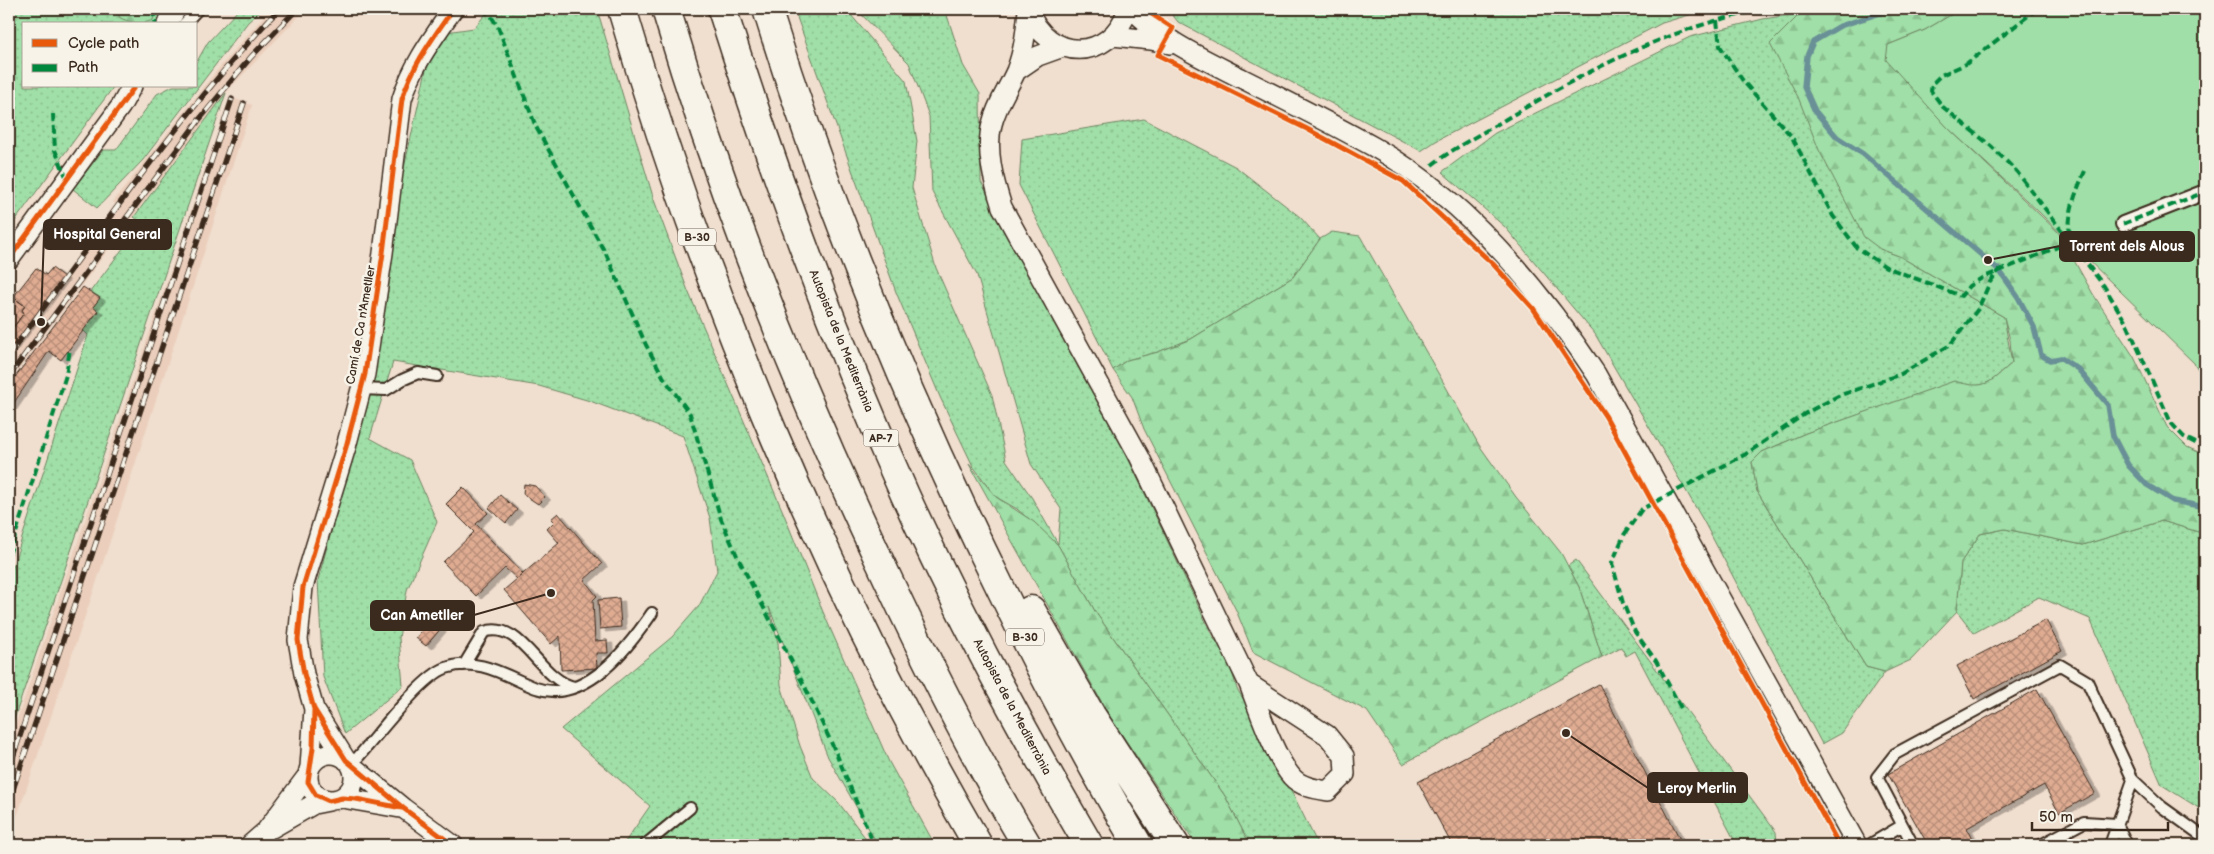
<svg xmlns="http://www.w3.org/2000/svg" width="2214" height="854" viewBox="0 0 2214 854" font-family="'Balsamiq Sans',sans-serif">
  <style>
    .built { fill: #ebcfbc }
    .grass { fill: url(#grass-dots); stroke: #6e8462 }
    .forest { fill: url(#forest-firs); stroke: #6e8462 }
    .green { fill: #a0dfa7; stroke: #6e8462 }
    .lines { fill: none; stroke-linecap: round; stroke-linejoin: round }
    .stream { stroke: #699096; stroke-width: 5.5 }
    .building { fill: url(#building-cross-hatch); stroke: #3b2a1e; filter: url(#shadow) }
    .service-casing { stroke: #3b2a1e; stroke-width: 14 }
    .pedestrian-casing { stroke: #3b2a1e; stroke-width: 18 }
    .minor-casing { stroke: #3b2a1e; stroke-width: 22 }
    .trunk-casing { stroke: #3b2a1e; stroke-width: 31 }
    .motorway-casing { stroke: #3b2a1e; stroke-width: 31 }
    .service { stroke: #f7f3e8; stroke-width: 10 }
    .pedestrian { stroke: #f7f3e8; stroke-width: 14 }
    .minor { stroke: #f7f3e8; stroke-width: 19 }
    .trunk { stroke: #f7f3e8; stroke-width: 28 }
    .motorway { stroke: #f7f3e8; stroke-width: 28 }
    .rail-casing { stroke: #3b2a1e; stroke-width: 5.5 }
    .rail { stroke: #f7f3e8; stroke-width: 4; stroke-dasharray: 11; stroke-linecap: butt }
    .quiet { stroke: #00873e; stroke-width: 4; stroke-dasharray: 8 4; stroke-linecap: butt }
    .cycleway-casing { stroke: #f7f3e8; stroke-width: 8 }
    .cycleway { stroke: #e8590c; stroke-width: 5 }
    .labels { text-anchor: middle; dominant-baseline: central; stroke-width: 5; stroke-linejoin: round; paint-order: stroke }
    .shield { fill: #f7f3e8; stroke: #73665b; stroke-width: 1 }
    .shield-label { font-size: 11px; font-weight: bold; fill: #3b2a1e }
    .street-label { font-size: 12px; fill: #3b2a1e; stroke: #f7f3e8 }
    .leader { fill: none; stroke: #3b2a1e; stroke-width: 2 }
    .callout-dot { fill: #3b2a1e; stroke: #f7f3e8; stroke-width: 2 }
    .callout { fill: #3b2a1e; stroke: #3b2a1e; stroke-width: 2 }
    .callout-label { font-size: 14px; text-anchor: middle; font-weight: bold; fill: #fff }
  </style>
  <defs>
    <pattern id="grass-dots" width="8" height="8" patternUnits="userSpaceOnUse" patternTransform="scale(1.25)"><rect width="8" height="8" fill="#a0dfa7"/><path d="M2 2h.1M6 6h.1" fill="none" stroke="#8bc08f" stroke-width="1.8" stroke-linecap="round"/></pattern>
    <pattern id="forest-firs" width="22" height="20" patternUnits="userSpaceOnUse" patternTransform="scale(1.25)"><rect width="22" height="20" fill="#a0dfa7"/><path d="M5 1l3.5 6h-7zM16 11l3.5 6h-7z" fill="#8bc08f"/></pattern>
    <pattern id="building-cross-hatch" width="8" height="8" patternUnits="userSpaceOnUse" patternTransform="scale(1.25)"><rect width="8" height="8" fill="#dfac92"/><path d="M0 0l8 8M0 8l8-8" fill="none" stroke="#b68c77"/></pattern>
    <filter id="shadow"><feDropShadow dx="5.5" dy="3" stdDeviation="0" flood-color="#0004"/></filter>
  </defs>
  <rect width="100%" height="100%" fill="#f0dece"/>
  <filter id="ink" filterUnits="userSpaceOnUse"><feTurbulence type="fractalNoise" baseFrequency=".02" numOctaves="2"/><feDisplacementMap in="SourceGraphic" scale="10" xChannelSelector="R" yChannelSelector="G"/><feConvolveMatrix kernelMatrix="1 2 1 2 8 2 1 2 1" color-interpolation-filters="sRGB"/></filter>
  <g filter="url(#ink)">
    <path class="built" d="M270,9H306L228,90L9,382V351L116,205L113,202L214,74Z
      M230,97L252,105L97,581L9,840V743Z"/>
    <path class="grass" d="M9,9H164L155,24H24V86H114L9,229Z
      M239,9H263L248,22L143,160L97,208L73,189L103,150H116L157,94L173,86H196V63L208,42Z
      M490,9H597L654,200L688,291L783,512L823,612L889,762L935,845H878L828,757L769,607L778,643L781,685L800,746L813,778L838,802L864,836L868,845H623L650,806L561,729L672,637L699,606L717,571L710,518L683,436L590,401L539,386L393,362L370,438L410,460L437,522L407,590L399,638L403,686L345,734L323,677L318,580L375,371L390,278L402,177L426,70L446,32L474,28Z
      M794,9H846L906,81L917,141L912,188L936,268L992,395L1006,460L1032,498L1058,544L1061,509L1031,464L977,275L932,192L929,116L909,63L856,9H945L963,65L980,94L981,182L1117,435L1214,639L1226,651L1237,689L1256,719L1318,845H1250L1225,796L1096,613L1058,545L1017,509L996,497L973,466L940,397L896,292Z
      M1168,9H1709L1662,23L1436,141L1421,151L1178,22Z
      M1803,13L1771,44L1880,249L1899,256L2004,317L2012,363C1988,384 1986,390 1954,382L1806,433L1762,452L1752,462L1757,491L1866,667L1885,672L1842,733L1822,744L1703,520L1595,334L1505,227L1442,172L1495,133L1690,37L1763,19Z
      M226,93L9,734V578L88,335L83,330L98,312L93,307L99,298L90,292L142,223L134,217Z
      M1144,119L1236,167L1300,217L1320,239L1293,277L1191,339L1158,352L1127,360L1113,370L1019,185L1022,139Z
      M2162,521L2205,534V812L2162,785L2090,619L2039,597L1974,633L1957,611L1961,562L1980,534L2005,529L2083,545Z
      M1576,560L1776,832L1777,845H1737L1635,651L1626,656L1621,647L1602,657L1579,587L1568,566Z"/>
    <path class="forest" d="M120,9H131L138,12L141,9H156L153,20C143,25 128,23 119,17Z
      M1805,9H1961L1925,30L1888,45L1922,98L1948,128L2058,232L2093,294L2134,357L2167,427L2187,447L2205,455V534L2162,521L2083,545L2005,529L1980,534L1961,562L1957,611L1911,660L1885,672L1866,667L1757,491L1752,462L1762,452L1806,433L1954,381C1986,390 1988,384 2012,363L2010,340L2004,317L1899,256L1880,249L1864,237L1819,150L1798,97L1770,44Z
      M1332,232L1360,236L1479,445L1516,497L1561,553L1579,587L1602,657L1403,764L1367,711L1253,652L1236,610L1144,429L1132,397L1113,370L1127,360L1158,352L1191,339L1293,277L1320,239Z
      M969,464L996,497L1034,522L1058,545L1096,613L1225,796L1250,845H1196L1110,717Z"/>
    <path class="green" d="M1961,9H2205V380L2194,363L2039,212L1948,128L1886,60L1888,45L1925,30Z"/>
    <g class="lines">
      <path class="stream" d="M1893,9L1840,26L1813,42L1807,56L1804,87L1815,111L1837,137L1863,154L1999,270L2018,297L2034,327L2041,355L2050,360L2061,358L2078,369L2108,405L2113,436L2128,465L2147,485L2173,501L2205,507"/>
    </g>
    <path class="building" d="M36,268L46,275L52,268L64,277L9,351V333L24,313L22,310L25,306L13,297Z
      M83,287L100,298L93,307L98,311L61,360L49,351L11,407L9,405V385Z
      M13,297L25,306L22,310L24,313L9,333V302Z
      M524,484L535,486L545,497L538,504L523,494Z
      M463,487L488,513L476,524L523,574L517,579L505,568L476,596L443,562L474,532L446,504Z
      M500,495L517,510L506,523L489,508Z
      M558,513L602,564L584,580L597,596L593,600L595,641L607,640L608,653H596L597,668L561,670L560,636L551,644L504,590L559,543L547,529L554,522L551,519Z
      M619,598L621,627L600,629L598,600Z
      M433,617L443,626L426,646L416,638Z
      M2046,620L2062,651L1974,699L1957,666Z
      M1599,684L1683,845H1452L1418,782Z
      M2037,689L2095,793L2059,813L2044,785L1967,828L1975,845H1928L1888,774Z"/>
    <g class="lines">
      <defs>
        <path id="service" d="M184,24L198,9
          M361,389L386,390L402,380L418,373L437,376
          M464,665L484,632C522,619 539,680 574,687
          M351,765C372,743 420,677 446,668C479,656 507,677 536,688C585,705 628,648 652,613
          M645,845L690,808
          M1869,845L1901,826
          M1913,845L1877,777L1895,754L2060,665L2087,681L2133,780L2162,807L2205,838
          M2041,845L2084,822L2117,824L2127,845
          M2110,845L2133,780"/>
        <path id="pedestrian" d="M2123,224L2205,192"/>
        <path id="minor" d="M1132,9C1163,41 1204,59 1243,79C1287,101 1331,123 1374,147C1465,198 1539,288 1596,374L1857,845
          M1028,10C1026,31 1024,51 1016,71C1008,89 997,104 992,124C985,150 994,182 1002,207L1139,456L1249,684C1258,708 1275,758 1292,777C1301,787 1316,789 1328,791L1345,774L1344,756L1327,735L1249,684
          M1028,10C1048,62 1110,63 1128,9
          M167,24L176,9
          M1113,36L1151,40L1170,44
          M1016,71L1038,56L1063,47
          M9,259L121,106L132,86
          M308 777a23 23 0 1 1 46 0a23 23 0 1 1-46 0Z
          M346,760L314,709L304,674L298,640L303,587L346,447L365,374L383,253L402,99C413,64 433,38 453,9
          M351,765L403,808L453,845
          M310,767L314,709
          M342,798L400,808
          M272,828L314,804L329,801
          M250,845L266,831L308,775"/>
        <path id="trunk" d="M622,9C706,297 828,586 978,845
          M767,9C829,210 910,405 1003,593C1045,679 1089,763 1138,845
          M1031,610L1091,715L1175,845"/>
        <path id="motorway" d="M666,9C722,198 795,382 879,560C924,657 972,753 1027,845
          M722,9C774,174 834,337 905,495C960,615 1022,731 1089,845"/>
      </defs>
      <use href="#service" class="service-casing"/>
      <use href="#pedestrian" class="pedestrian-casing"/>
      <use href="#minor" class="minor-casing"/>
      <use href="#trunk" class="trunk-casing"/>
      <use href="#motorway" class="motorway-casing"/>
      <use href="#service" class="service"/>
      <use href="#pedestrian" class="pedestrian"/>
      <use href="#minor" class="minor"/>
      <use href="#trunk" class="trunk"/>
      <use href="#motorway" class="motorway"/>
      <defs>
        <path id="rail" d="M9,355C95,238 180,114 279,9
          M9,376L199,120L251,57L297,9
          M9,769L232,99
          M9,801L244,103"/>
      </defs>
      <use href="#rail" class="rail-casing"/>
      <use href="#rail" class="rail"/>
      <path class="quiet" d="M153,9L155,24
        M482,9L491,16L498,27L536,127L606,254L646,345L664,378L690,414L721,519L738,558L808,693L837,755L874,845
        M2037,9L1966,64L1941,75L1932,84L1931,91L1943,107L1991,146L2017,172L2104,286L2128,326L2171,423L2184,437L2205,448
        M1717,20L1720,46L1743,81L1792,137L1833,216L1857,248L1886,267L1961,296L1969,286L1982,278L2070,242C2067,215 2074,196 2085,171
        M53,114L55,150L67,179
        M1432,165C1455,147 1481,134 1506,119C1588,70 1675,24 1769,9
        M2123,224L2205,192
        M9,555L66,375L70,348
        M1681,708L1656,661L1635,632L1623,603L1612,563L1624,535L1642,509L1746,454L1806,413L1838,396L1901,374L1950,345L1978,309L1990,282L1999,270"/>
      <defs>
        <path id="cycleway" d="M453,9C433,38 413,64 402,99L383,253L365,374L346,447L303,587L298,640L304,674L314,709L346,760L403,808L453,845
          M1144,9L1173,28L1158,55L1307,129L1403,181L1493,264L1533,308L1606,417L1839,845
          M9,259L135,86
          M314,709L313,748L308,782L316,795L329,801L342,798L356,799L402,808"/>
      </defs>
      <use href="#cycleway" class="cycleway-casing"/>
      <use href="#cycleway" class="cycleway"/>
    </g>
  </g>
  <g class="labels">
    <g class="shield">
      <rect x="678" y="228.5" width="38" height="17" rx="4"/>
      <rect x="863.5" y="429.5" width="35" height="17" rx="4"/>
      <rect x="1006" y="628.5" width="38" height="17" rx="4"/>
    </g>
    <g class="shield-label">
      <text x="697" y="237">B-30</text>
      <text x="881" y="438">AP-7</text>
      <text x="1025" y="637">B-30</text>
    </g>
    <g class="street-label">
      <text transform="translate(361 325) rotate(-80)">Camí de Ca n'Ametller</text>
      <text transform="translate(841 341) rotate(68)">Autopista de la Mediterrània</text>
      <text transform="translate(1012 707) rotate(62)">Autopista de la Mediterrània</text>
    </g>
  </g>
  <path class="leader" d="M41 322L44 234M1988 260L2060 246M551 593L474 615M1566 733L1648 788"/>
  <g class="callout-dot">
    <circle cx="41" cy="322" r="5"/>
    <circle cx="1988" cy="260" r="5"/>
    <circle cx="551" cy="593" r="5"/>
    <circle cx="1566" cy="733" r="5"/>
  </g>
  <g class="callout">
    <rect x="44" y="220" width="127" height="29" rx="5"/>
    <rect x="2060" y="232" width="134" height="29" rx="5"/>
    <rect x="371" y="601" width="103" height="29" rx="5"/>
    <rect x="1648" y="773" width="99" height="29" rx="5"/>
  </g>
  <g class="callout-label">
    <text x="107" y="239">Hospital General</text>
    <text x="2127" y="251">Torrent dels Alous</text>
    <text x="422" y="620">Can Ametller</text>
    <text x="1697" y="793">Leroy Merlin</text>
  </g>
  <rect width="2214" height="854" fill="none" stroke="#f7f3e8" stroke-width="30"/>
  <rect x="15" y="15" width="2184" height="824" fill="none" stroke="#3b2a1e" stroke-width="2" filter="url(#ink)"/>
  <rect x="22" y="22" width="175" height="65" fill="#f7f3e8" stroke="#aca397"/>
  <rect x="32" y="39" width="25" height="8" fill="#e8590c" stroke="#aca397"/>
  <text x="68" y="48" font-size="15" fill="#3b2a1e">Cycle path</text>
  <rect x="32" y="64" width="25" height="8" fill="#00873e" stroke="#aca397"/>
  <text x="68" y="72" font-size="15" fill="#3b2a1e">Path</text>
  <path d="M2032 822v8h136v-8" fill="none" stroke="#3b2a1e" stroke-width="2.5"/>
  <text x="2039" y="822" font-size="15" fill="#3b2a1e" stroke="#f7f3e8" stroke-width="4" paint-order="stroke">50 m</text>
</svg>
